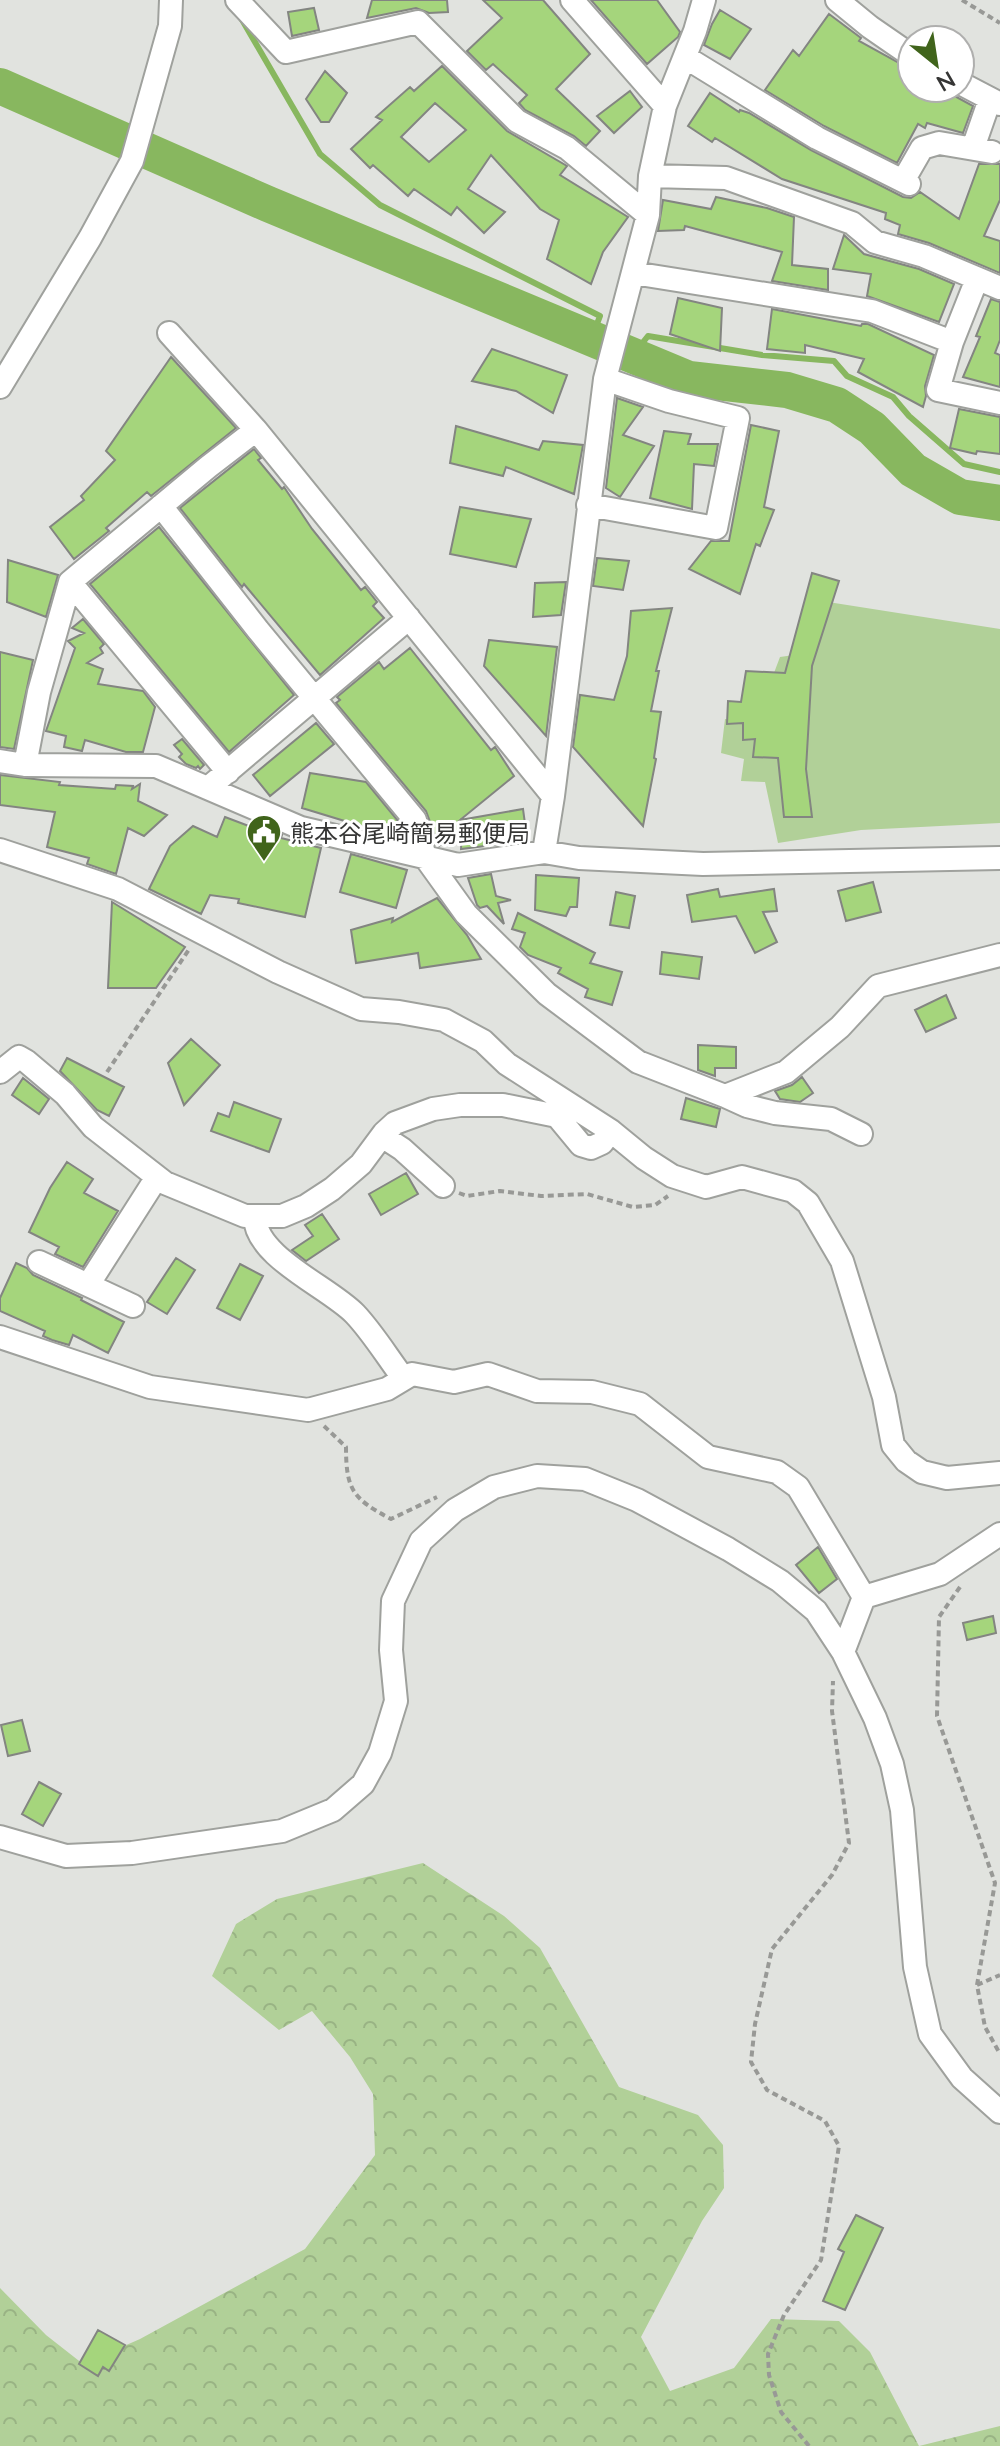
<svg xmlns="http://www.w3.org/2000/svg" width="1000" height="2446" viewBox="0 0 1000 2446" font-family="Lato,'Noto Sans JP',sans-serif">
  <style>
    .green { fill: #b1d098 }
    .forest { fill: url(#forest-crowns) }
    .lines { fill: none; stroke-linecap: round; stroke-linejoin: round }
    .stream { stroke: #88b75f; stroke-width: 6 }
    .river { stroke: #88b75f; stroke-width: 36 }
    .building { fill: #a5d57c; stroke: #838581; stroke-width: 2; fill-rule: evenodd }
    .minor-casing { stroke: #9fa19d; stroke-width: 26 }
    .path { stroke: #989996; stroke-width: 4; stroke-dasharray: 6 4; stroke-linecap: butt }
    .minor { stroke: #fff; stroke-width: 22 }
    .labels { text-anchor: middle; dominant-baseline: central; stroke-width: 6; stroke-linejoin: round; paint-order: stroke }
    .poi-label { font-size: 24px; fill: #363635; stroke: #fff; text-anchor: start }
  </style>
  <defs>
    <pattern id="forest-crowns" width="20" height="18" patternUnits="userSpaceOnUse" patternTransform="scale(2)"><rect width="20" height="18" fill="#b1d098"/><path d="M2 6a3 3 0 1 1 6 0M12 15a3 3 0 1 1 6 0" fill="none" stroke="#99b384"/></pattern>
  </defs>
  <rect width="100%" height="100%" fill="#e1e3df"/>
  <path class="green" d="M809,599L1000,629V823L861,830L778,843L765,782L741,781L744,759L721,753L725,719L741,721L742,697L766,694L780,657L794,655Z"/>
  <path class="forest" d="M423,1863L504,1916L540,1948L619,2087L698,2115L723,2145L724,2188L702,2221L641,2337L670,2391L734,2368L771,2319L839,2321L870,2352L919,2446L1000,2426V2446H0V2288L46,2335L83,2364L140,2339L305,2249L375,2155L373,2094L350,2057L312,2011L279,2030L212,1976L236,1924L277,1899Z"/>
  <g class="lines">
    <path class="stream" d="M241,18L320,154L380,205L600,316L592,337
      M632,356L648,336L762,355L834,361L847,376L893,397L909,416L964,464L1000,472"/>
    <path class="river" d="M0,86L268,204L689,379L787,390L837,405L872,428L913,470L960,497L1000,503"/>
  </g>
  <path class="building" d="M372,0H447L448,12L429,13L416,8L367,18Z
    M483,0H543L590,54L556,89L600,131L586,146L574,136L525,110L519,103L527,95L493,64L486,70L467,51L502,18Z
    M591,0H657L680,32L678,37L647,64Z
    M314,8L319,30L292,36L288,12Z
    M720,10L751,29L730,59L704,45L712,24Z
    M829,14L861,38L859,41L912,70V88H940L973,106L963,133L927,123L925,128L918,124L897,163L824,126L765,90L793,50L799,56Z
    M442,66L507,131L567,166L560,175L628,217L603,252L591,284L547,259L559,220L540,209L491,155L468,189L505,212L484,233L457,207L451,215L414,189L408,196L373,165L370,168L351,149L382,120L376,117L410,87L414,91ZM435,103L466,130L429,162L401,137Z
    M325,71L347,93L329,122H321L306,99Z
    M630,91L642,107L614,133L597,116Z
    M710,93L739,112L740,110L749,113L811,150L903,197L911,198L920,192L959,219L979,164H1000V200L984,236L1000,241V273L929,243L898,234L900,225L885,219L886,213L782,179L715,138L712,142L688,126Z
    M716,197L767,208L794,217L792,265L828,269V290L772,281L782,252L685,226L684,230L658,231L663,200L711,209Z
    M844,235L864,254L919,269L954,284L939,322L867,296L871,274L833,269Z
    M678,298L722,308L720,351L670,334Z
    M991,299L1000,302V340L995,353L1000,355V387L963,377L980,337L976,336Z
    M772,309L861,326L862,324H868L934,355L925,386L926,396L923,407L858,372L864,359L805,345V353L767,349Z
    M492,349L567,375L553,413L516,391L472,381Z
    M171,357L236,428L151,496L147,492L106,528L109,531L74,559L50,527L84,500L81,496L115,460L106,451Z
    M617,398L643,407L623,435L654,446L620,497L606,488Z
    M959,409L1000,417V454L977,451L976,454L950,448Z
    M751,425L779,431L764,507L774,510L760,546L756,544L740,594L689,569L711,541H729Z
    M456,426L539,450L543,441L583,445L574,494L506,467L503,476L450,463Z
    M664,431L691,434L688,444H718L714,466L694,464L692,509L650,498Z
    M254,449L261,458L258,460L282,489L284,487L312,529L361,590L365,587L377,602L373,606L384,618L320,675L244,584L242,587L180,508Z
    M460,507L531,519L516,567L450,554Z
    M159,527L294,695L229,752L90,584Z
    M597,558L629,561L623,590L593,586Z
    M8,560L58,575L46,617L7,602Z
    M812,573L839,581L812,666L806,769L812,817H784L778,758L753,757L755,739L743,740V723L727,724L728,701L741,702L746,671L785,673Z
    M566,582L561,615L533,617L535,583Z
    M672,608L656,671H659L651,711L661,712L654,758L656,759L643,826L573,747L580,695L614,700L627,656L631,611Z
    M83,619L104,644L100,648L103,653L87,663L103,669L98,684L143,691L155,707L143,752H126L85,740L82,751L64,747L66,736L46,731L75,648L68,641L84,633L72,628Z
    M489,640L557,647L546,736L484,666Z
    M410,648L491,750L495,747L514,776L460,820L523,809L526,831L498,837L501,844L461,849L462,830L439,846L426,811L336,703L340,700L337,697L379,662L384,669Z
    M0,652L33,660L14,749L0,747Z
    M316,723L334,744L270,796L253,775Z
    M182,739L204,765L200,769L198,766L196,768L186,764L179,757L182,754L174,745Z
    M310,773L366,782L403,827L394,836L302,808Z
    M0,775L60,782L59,785L115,789L116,785L133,786L132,789L140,784L138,801L167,815L144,836L128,828L116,874L87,864L89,858L47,847L55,812L0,805Z
    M225,817L254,828V826L279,834L282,835L281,838L321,848L305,917L238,903L239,899L210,895L201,914L149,889L170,846L193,826L217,837Z
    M351,854L407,870L396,908L340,892Z
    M491,874L496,896L511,900L498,903L504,924L487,906L480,908L477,905L468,878Z
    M536,875L579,878L577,907H570L566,916L535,910Z
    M873,882L881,912L846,921L838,891Z
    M718,889L720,897L774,889L777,911L763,912L777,942L755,953L736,916L692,922L687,895Z
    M616,892L635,896L629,928L610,925Z
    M437,898L467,935L481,959L420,968L418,953L356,963L351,930L393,918L392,922Z
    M112,902L185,947L156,988H108Z
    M518,913L595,953L590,963L622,972L612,1005L585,997L588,989L558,973L561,968L528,955L520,947L525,933L512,929Z
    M662,952L702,957L699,979L660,974Z
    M946,995L956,1018L926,1032L915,1010Z
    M191,1039L220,1065L184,1105L168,1063Z
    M698,1045L736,1047V1068H715V1076L698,1070Z
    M67,1058L124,1087L109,1116L97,1110L60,1071Z
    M802,1077L813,1093L800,1102L780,1099L775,1091L792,1085Z
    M23,1078L49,1099L39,1114L12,1095Z
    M686,1098L720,1109L716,1127L681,1119Z
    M234,1102L281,1119L269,1152L211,1131L218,1113L229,1117Z
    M67,1162L93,1179L84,1193L118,1211L83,1267L55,1254L59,1247L29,1232L50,1188Z
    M406,1173L418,1194L381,1215L369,1194Z
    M322,1214L339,1239L306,1261L292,1250L313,1236L305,1225Z
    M176,1258L195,1270L167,1314L147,1302Z
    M16,1263L27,1268L33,1275L82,1298L81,1300L124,1322L108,1353L73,1335L69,1345L52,1340L43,1336L45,1331L0,1311V1298Z
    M240,1264L263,1276L240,1320L217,1308Z
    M818,1547L837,1579L819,1593L796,1565Z
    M993,1616L996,1633L967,1640L963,1623Z
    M22,1720L30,1751L8,1756L1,1725Z
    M39,1782L61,1794L43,1826L22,1814Z
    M856,2215L883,2228L845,2310L823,2301L844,2252L838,2249Z
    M98,2330L125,2345L109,2371L103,2367L98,2376L79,2364Z"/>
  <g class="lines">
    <defs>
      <path id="minor" d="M237,0L286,52L418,22L517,121L567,148L648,215
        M572,0L665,106
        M837,0L870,27L912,56
        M685,57L817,138L909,184
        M960,83L1000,104
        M973,148L990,99
        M650,176L726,178L852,223L875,242L924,256L1000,288
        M903,181L922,148L939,143L992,152
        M633,273L872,311L952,342
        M977,279L952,342L938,390L1000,403
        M169,333L256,430L553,796
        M0,387L90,238L132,161L170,26L171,0
        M588,505L716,528L738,418L669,401L605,379
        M161,506L258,630L415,820L425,857L466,914L547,994L638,1062L725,1096L786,1072L840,1027L878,986L1000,955
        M70,582L228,772
        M0,761L25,765L156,766L301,828L458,865L544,852L579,858L703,864L1000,858
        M25,765L39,692L70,582L208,467L256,430
        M208,788L409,618
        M0,850L118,889L278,972L361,1009L399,1012L444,1020L483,1041L507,1064L611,1131L644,1158L672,1176L706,1187L742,1177L793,1191L808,1203L842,1261L884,1397L893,1445L906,1461L922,1472L947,1478L1000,1473
        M544,852L553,796L605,379L648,215L650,176L665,106L695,31L704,0
        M0,1072L19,1057L26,1061L65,1094L93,1127L165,1183L245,1216H282L306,1206L332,1189L361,1164L384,1133L395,1123L433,1109L460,1105H503L557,1116L581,1145L591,1148L602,1143L611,1131
        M725,1096L747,1106L775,1113L831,1119L861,1134
        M382,1136L402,1149L443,1186
        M255,1217C255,1257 329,1287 355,1314C373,1333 388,1358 404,1379
        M39,1262L88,1285L157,1177
        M88,1285L133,1306
        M0,1337L150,1387L308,1410L387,1389L412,1374L454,1382L488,1374L537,1391L592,1392L640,1404L708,1457L777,1472L798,1487L864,1597
        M864,1597L940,1574L1000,1534
        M843,1652L864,1597
        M0,1837L66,1856L132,1853L282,1831L333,1810L363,1784L380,1753L396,1701L391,1650L393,1601L421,1541L455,1510L494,1487L537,1476L585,1479L637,1500L728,1549L780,1581L816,1611L843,1652L875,1718L892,1764L902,1810L915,1967L930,2034L962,2078L1000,2112"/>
    </defs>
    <use href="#minor" class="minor-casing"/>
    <path class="path" d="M962,0L1000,23
      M107,1072L190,948
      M459,1193L467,1196L500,1191L541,1196L587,1194L633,1207L655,1205L668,1196
      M324,1426L346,1447C346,1490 353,1499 391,1519L437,1497
      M960,1587L939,1617L937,1716L995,1883L977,1985L985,2027L1000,2054
      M977,1985L1000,1975
      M809,2446L781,2412L769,2375L768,2354L784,2315L821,2260L839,2146L825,2121L767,2090L751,2062L755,2024L772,1949L832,1875L849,1843L832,1711L833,1681"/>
    <use href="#minor" class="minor"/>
  </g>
  <defs>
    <symbol id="civic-pin" viewBox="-11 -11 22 30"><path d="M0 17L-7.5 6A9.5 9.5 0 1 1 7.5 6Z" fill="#40641b" stroke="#fff"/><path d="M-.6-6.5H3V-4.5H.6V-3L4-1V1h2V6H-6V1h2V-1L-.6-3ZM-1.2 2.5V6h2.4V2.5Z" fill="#fff"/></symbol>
  </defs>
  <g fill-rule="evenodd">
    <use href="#civic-pin" x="244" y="812" width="40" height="54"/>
  </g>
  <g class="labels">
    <g class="poi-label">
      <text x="290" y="832">熊本谷尾崎簡易郵便局</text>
    </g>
  </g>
  <g transform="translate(936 64) rotate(150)"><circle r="38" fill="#ffffff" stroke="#afafae" stroke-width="2"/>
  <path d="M0-6L14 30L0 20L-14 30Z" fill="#40641b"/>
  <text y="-12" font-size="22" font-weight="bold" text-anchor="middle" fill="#363635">N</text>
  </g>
</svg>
